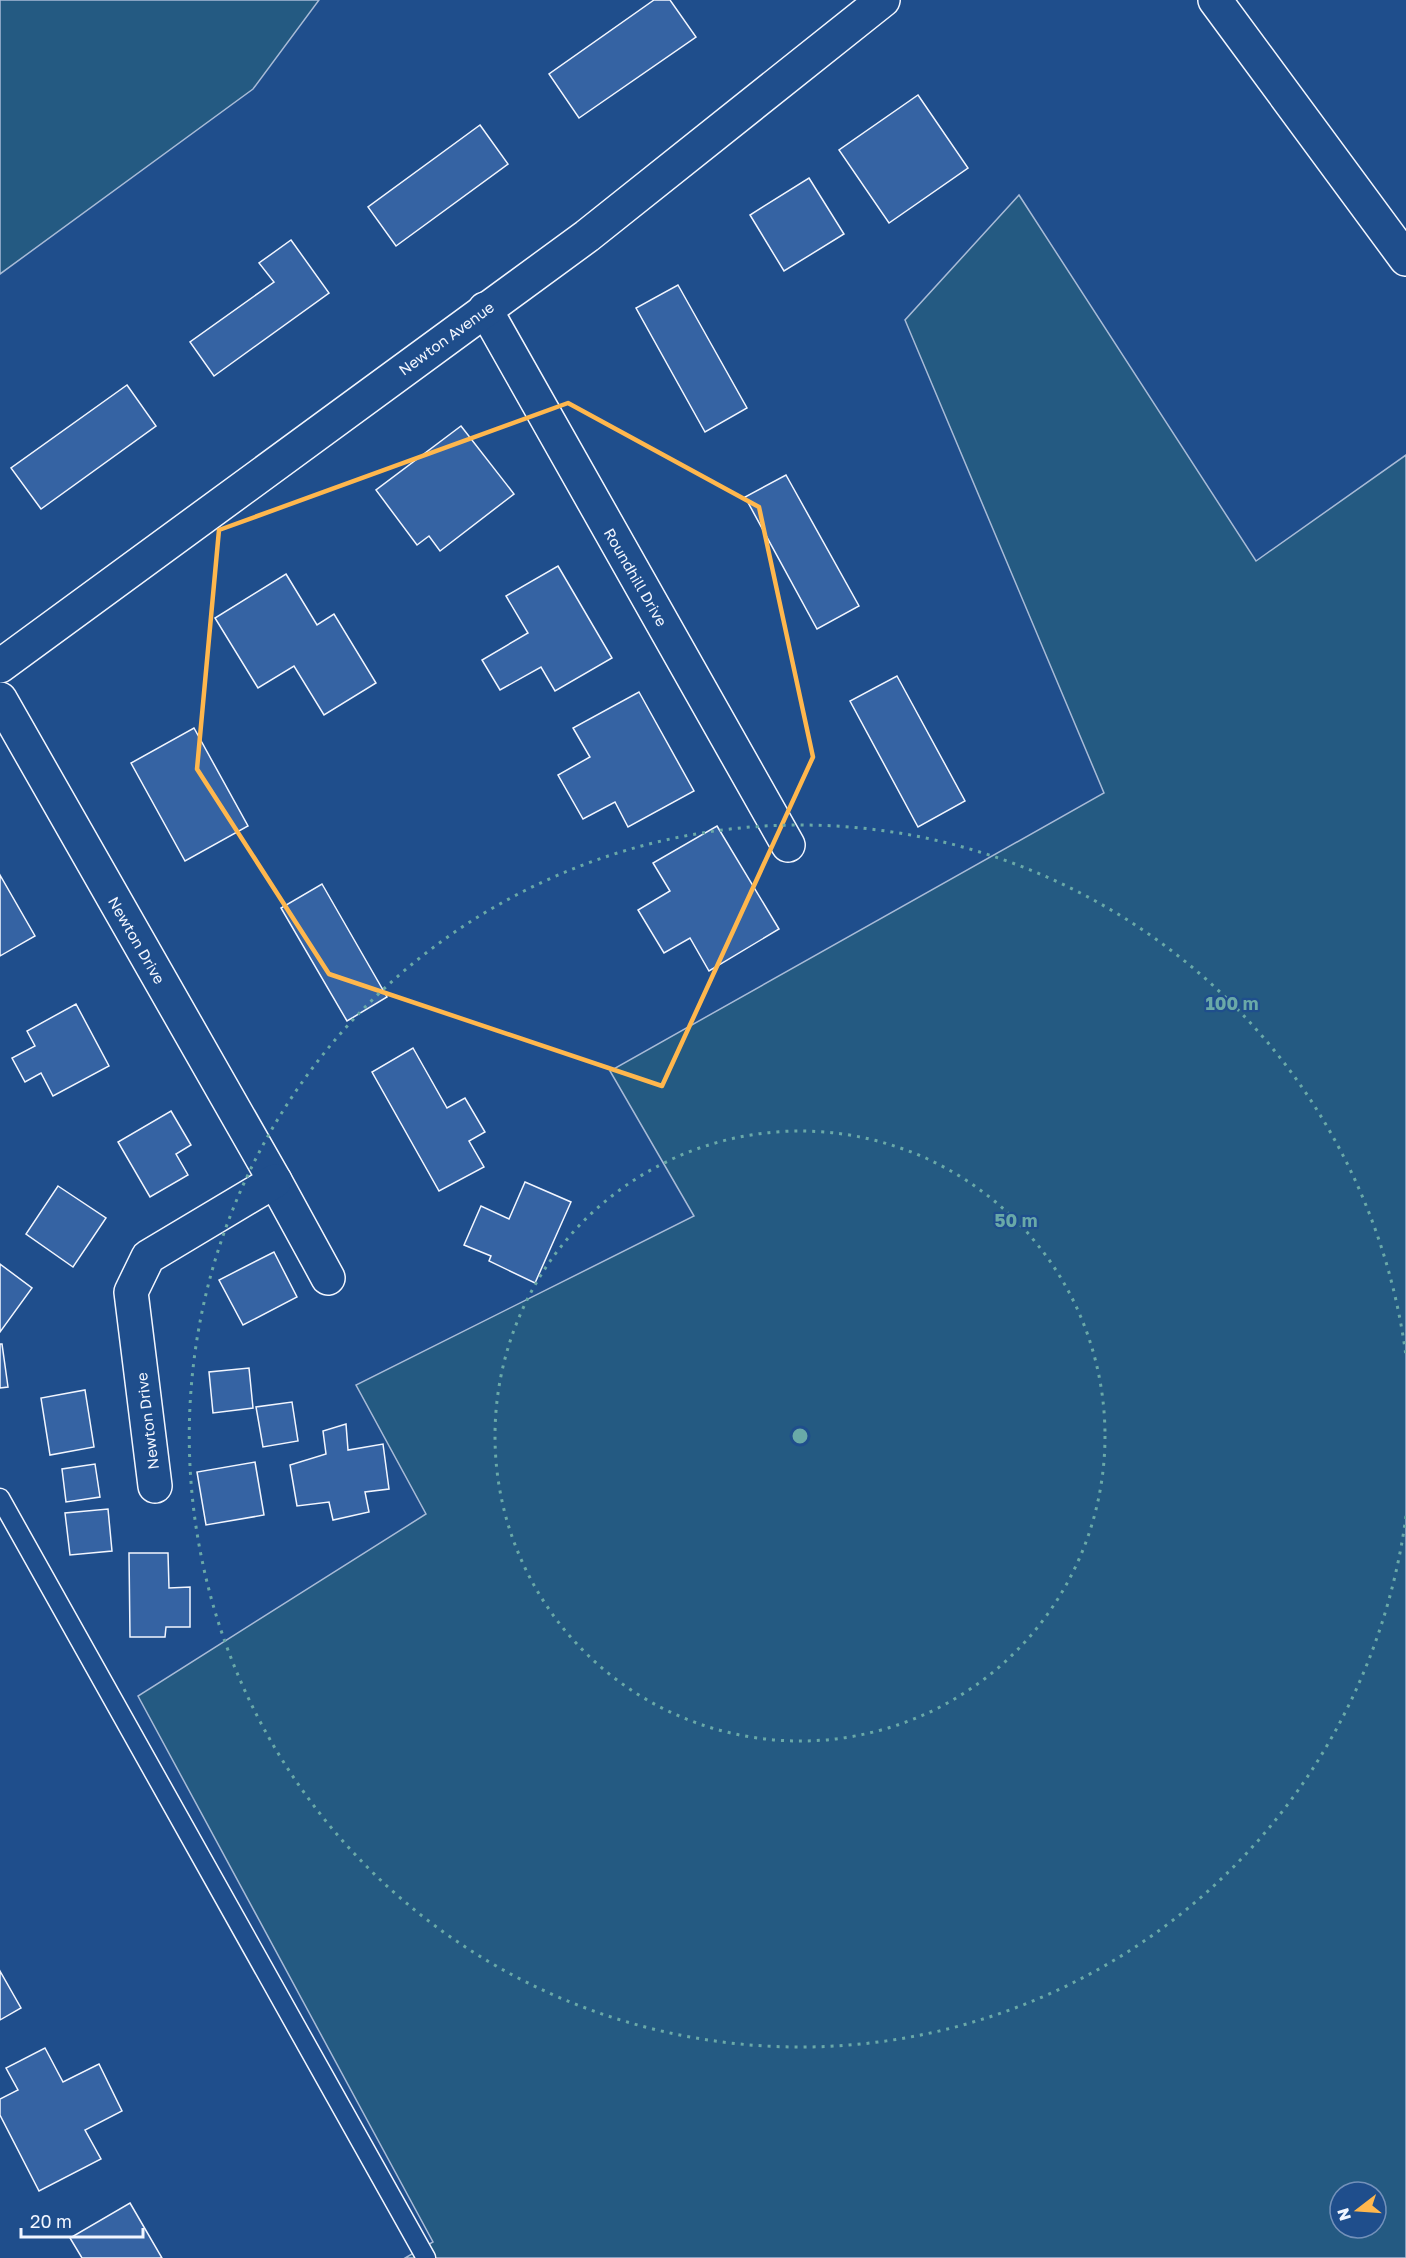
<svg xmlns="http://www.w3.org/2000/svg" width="1406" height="2258" viewBox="0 0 1406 2258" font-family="'Golos Text',sans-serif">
<rect width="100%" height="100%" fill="#1f4e8c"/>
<!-- green -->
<g fill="#245a82" stroke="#a8bbd7" stroke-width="1.5" fill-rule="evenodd">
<polygon points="0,0 319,0 253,89 0,274"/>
<path d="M1019,195L1256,561L1406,455V2258H405L433,2242L138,1696L426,1514L356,1385L694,1216L610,1071L1104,793L905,320ZM1340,2192H1376V2228H1340Z"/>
</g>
<!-- building -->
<g fill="#3563a3" stroke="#f2f6ff" stroke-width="1.5">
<polygon points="654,0 670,0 696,37 579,118 549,74"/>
<polygon points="918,95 968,168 889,223 839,150"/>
<polygon points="480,125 508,164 396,246 368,207"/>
<polygon points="809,178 844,234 784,271 750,215"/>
<polygon points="291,240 329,293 214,376 190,342 274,282 259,263"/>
<polygon points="678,285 747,408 705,432 636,308"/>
<polygon points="127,385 156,426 41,509 11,468"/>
<polygon points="461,426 514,494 440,551 429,536 417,545 376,490"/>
<polygon points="786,475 859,606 817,629 745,497"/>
<polygon points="558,566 612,658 555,691 541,667 500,690 482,660 528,633 506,596"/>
<polygon points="286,574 317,625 334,614 376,683 324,715 294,666 258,688 215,618"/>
<polygon points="897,676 965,801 918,827 850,701"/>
<polygon points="639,692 694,791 628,827 615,802 583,819 558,775 590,757 573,728"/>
<polygon points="194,728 248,826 185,861 131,763"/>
<polygon points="717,826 779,929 709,971 690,938 664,953 638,910 670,891 653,863"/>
<polygon points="0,875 35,936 0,956"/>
<polygon points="322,884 387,997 347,1021 281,908"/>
<polygon points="76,1004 109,1066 53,1096 41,1073 25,1082 12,1058 35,1046 27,1031"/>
<polygon points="413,1048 447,1108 465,1098 485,1132 469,1141 484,1167 439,1191 372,1072"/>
<polygon points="171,1111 191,1145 176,1154 188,1175 150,1197 118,1142"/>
<polygon points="525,1182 571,1202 535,1283 489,1261 491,1256 464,1245 481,1206 509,1219"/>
<polygon points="58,1186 106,1218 73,1267 26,1234"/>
<polygon points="274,1252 297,1297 243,1325 219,1280"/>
<polygon points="0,1264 32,1288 0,1332"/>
<polygon points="0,1344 2,1344 8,1387 0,1388"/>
<polygon points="249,1368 253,1408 213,1413 209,1372"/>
<polygon points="85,1390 94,1447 50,1455 41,1398"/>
<polygon points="292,1402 298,1441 263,1447 256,1407"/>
<polygon points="346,1424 348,1450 383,1444 389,1489 365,1492 369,1512 333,1520 329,1502 297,1506 290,1465 326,1454 323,1431"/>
<polygon points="255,1462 264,1515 206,1525 197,1472"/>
<polygon points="95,1464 100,1497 66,1502 62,1469"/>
<polygon points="108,1509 112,1551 70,1555 65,1513"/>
<polygon points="129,1553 168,1553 169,1588 190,1587 190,1627 166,1627 165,1637 130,1637"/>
<polygon points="0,1971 21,2008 0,2020"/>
<polygon points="45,2048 63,2082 99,2064 122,2111 85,2130 101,2159 39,2191 0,2115 0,2099 18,2090 6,2068"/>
<polygon points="130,2203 162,2258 82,2258 70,2238"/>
</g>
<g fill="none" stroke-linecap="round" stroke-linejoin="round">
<!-- service casing -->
<g stroke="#f2f6ff" stroke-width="21">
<polyline id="service" points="0,1498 426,2258"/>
</g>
<!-- minor casing -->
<g stroke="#f2f6ff" stroke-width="36">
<g id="minor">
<polyline points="1215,0 1406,259"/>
<polyline points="485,309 788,845"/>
<polyline points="0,666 587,236 883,0"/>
<polyline points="0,699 275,1181 328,1278"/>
<polyline points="155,1486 131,1292 148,1257 275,1181"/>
</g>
</g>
<!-- service -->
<use href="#service" stroke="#1f4e8c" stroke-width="18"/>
<!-- minor -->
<use href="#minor" stroke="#1f4e8c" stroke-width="33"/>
</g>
<!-- marked area -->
<path fill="none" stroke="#ffb74d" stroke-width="4.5" stroke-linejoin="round" d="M568,403L759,507L813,757L662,1086L329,974L197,769L219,530Z"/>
<!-- distance rings -->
<g fill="none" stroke="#6aa9a8" stroke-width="3" stroke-dasharray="3 6">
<circle cx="800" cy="1436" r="305"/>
<path d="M1406 1516A611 611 0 1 1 1406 1356"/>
</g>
<g text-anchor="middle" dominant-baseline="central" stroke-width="4.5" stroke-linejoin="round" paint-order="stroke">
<!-- street labels -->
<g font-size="15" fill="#f2f6ff" stroke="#1f4e8c">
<text transform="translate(446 338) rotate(-36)">Newton Avenue</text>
<text transform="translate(636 577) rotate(60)">Roundhill Drive</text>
<text transform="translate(137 940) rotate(60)">Newton Drive</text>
<text transform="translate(147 1421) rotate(-97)">Newton Drive</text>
</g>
</g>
<circle cx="800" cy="1436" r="9" fill="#6aa9a8" stroke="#1f4e8c" stroke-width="3"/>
<g font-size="18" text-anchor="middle" font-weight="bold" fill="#6aa9a8" stroke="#1f4e8c" stroke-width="4.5" stroke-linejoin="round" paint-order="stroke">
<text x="1232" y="1010">100 m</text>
<text x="1016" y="1227">50 m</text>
</g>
<!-- north arrow -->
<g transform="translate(1358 2210) rotate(253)"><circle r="28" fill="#1f4e8c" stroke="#7391ba" stroke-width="1.5"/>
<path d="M0-4.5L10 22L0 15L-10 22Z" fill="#ffb74d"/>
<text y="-9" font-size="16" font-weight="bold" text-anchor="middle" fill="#f2f6ff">N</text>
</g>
<!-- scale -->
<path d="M21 2228v9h122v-9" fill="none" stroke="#f2f6ff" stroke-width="3"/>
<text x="30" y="2228" font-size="18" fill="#f2f6ff" stroke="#1f4e8c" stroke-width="4.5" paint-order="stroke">20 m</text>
</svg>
